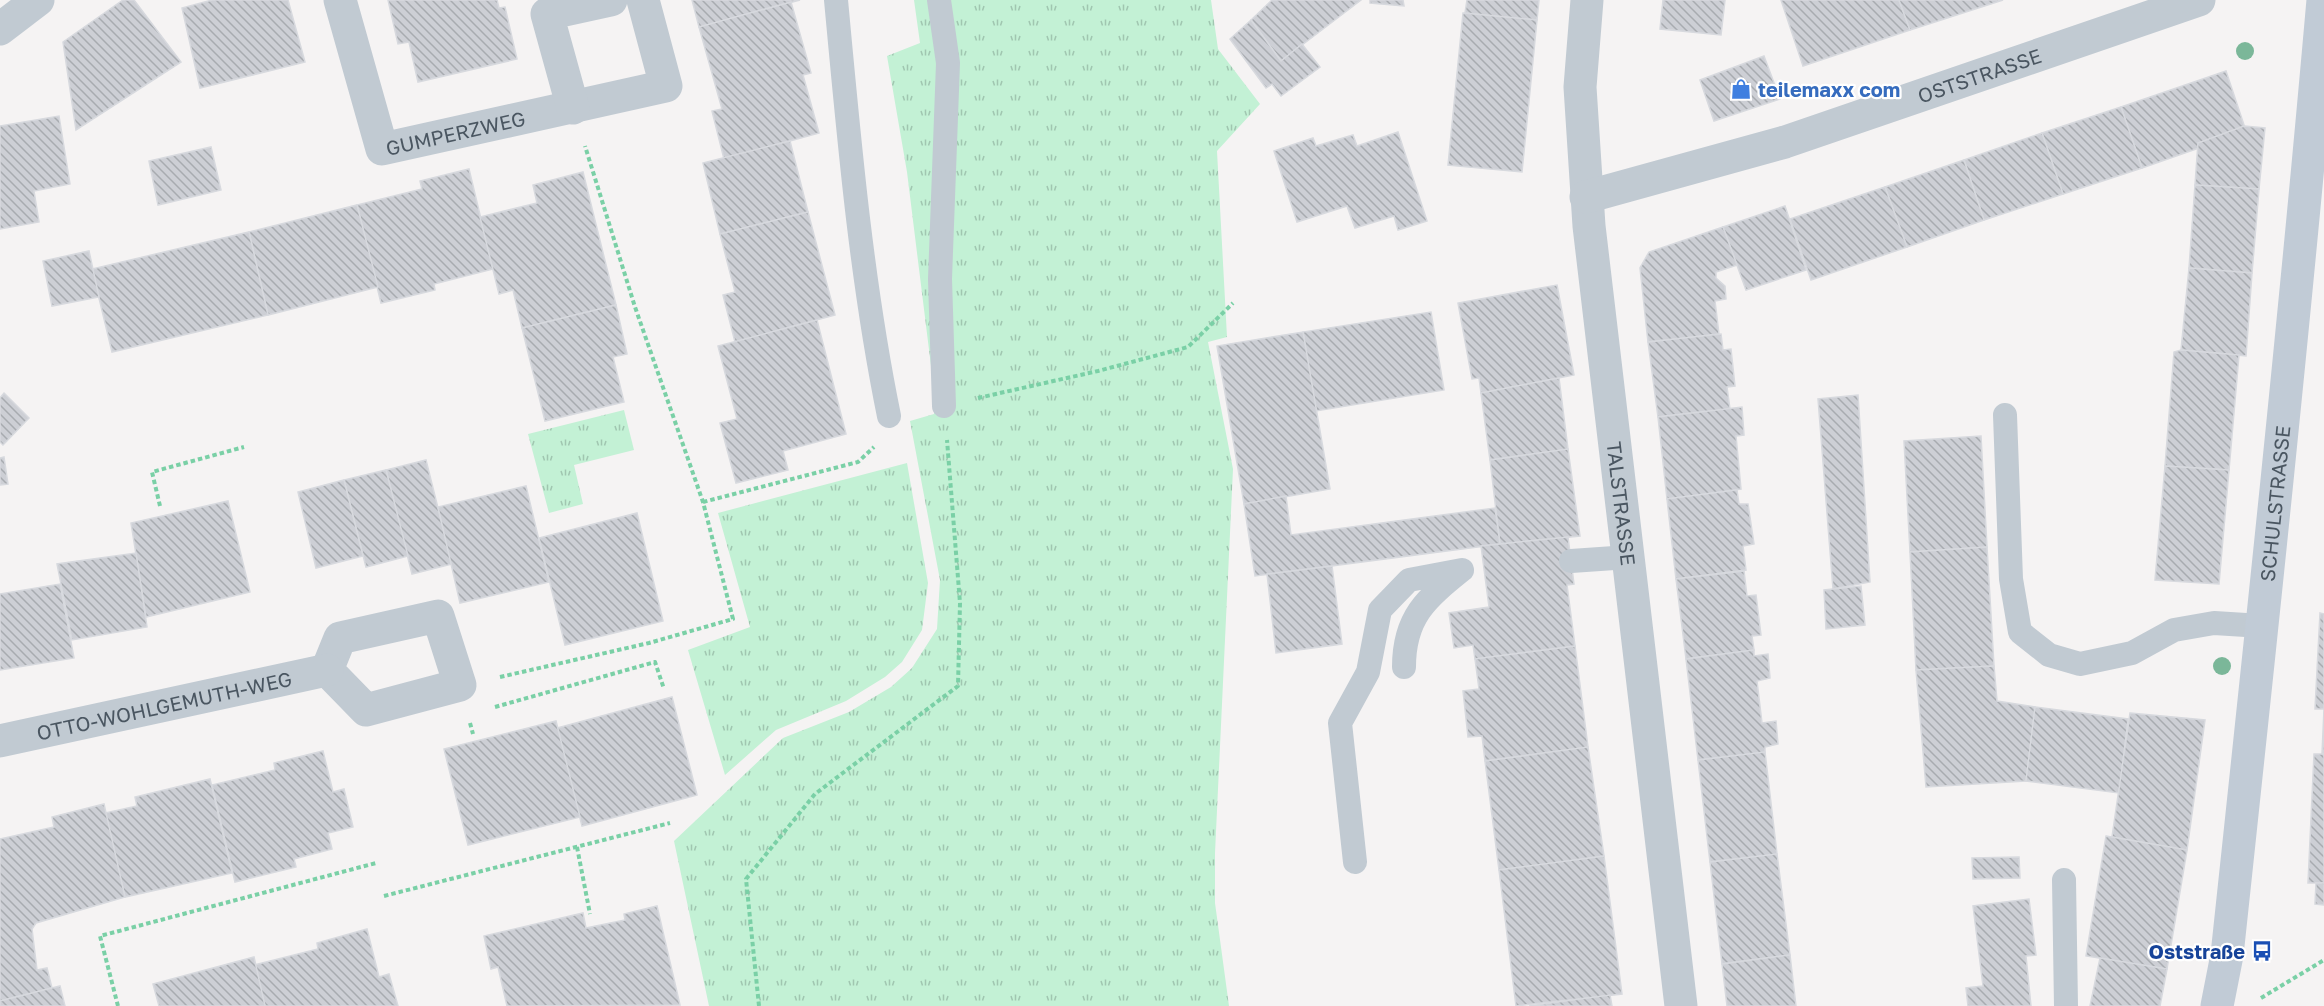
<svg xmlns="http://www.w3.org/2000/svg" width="2324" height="1006" viewBox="0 0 2324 1006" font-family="'Golos Text',sans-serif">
<defs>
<pattern id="grass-tufts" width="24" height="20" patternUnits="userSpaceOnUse" patternTransform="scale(1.5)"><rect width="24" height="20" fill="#c3f1d5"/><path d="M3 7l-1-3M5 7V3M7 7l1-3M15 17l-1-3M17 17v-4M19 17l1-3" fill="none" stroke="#a0c6b0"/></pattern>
<pattern id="building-back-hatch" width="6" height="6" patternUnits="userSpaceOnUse" patternTransform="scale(1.5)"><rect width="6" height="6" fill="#cdcfd5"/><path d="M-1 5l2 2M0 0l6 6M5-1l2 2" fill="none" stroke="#a8abb0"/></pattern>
</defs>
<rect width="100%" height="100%" fill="#f5f3f3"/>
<!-- grass -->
<g fill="url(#grass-tufts)">
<polygon points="914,0 1211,0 1218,49 1260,104 1217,151 1227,337 1208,342 1233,469 1215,853 1215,903 1229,1006 709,1006 674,841 783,738 849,712 891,687 912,668 937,629 940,580 910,421 934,414 934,390 907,172 887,56 920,43"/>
<polygon points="624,410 634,450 574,465 583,504 549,513 528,434"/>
<polygon points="907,463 928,583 922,630 902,662 885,677 846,701 776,730 725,775 688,650 750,627 718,513"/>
</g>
<!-- building -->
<g fill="url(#building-back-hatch)" stroke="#d7d9de" stroke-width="1.5">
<polygon points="123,0 134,0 181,62 76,130 63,42"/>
<polygon points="212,0 288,0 305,62 200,88 182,8"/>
<polygon points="388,0 497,0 499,8 505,7 517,59 418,82 409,42 398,44"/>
<polygon points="692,0 800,0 699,27"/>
<polygon points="1272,0 1361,0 1281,61 1251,20"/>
<polygon points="1370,0 1403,0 1404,6 1370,3"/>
<polygon points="1467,0 1539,0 1537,20 1465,13"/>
<polygon points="1663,0 1725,0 1721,35 1660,29"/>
<polygon points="1781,0 1899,0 1910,30 1803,66"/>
<polygon points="1899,0 2003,0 1910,30"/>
<polygon points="791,2 811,73 803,75 819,133 724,159 712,111 722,109 699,27"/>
<polygon points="1463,13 1537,20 1522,172 1448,165"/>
<polygon points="1251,20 1281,61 1302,44 1320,67 1281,96 1272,84 1266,88 1230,39"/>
<polygon points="1764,56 1780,99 1714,121 1700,80"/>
<polygon points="2226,71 2245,128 2198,143 2199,148 2142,168 2121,107"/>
<polygon points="2121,107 2142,168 2063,194 2042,133"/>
<polygon points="59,116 70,184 34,191 39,222 0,229 0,126"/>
<polygon points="2244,126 2265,128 2259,189 2195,185 2198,143"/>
<polygon points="1398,132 1427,221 1398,230 1394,216 1355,228 1347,206 1297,222 1274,151 1313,138 1316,146 1353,135 1357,146"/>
<polygon points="2042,133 2063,194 1984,220 1964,160"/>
<polygon points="790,141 808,212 720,234 703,163"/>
<polygon points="211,147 221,190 158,205 149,161"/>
<polygon points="1964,160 1984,220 1907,247 1885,187"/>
<polygon points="469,169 493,269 434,284 435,290 381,303 357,205 422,189 420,181"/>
<polygon points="583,172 616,305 522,328 513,290 499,294 480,217 537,203 533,185"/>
<polygon points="2195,185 2259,189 2252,273 2189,268"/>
<polygon points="1885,187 1907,247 1811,280 1790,219"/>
<polygon points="357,205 378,287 268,315 249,232"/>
<polygon points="1785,206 1806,270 1746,290 1723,227"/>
<polygon points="808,212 835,315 735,342 723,295 735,292 720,234"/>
<polygon points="1723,227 1737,265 1716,272 1716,278 1725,286 1726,299 1715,301 1719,334 1648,342 1640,268 1649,252"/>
<polygon points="249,232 268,315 112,352 92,269"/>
<polygon points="89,251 99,297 52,306 43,261"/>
<polygon points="2189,268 2252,273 2246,356 2181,350"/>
<polygon points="1557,285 1574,375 1481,393 1479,378 1472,379 1458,303"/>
<polygon points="616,305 627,354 613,357 624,402 545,421 522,328"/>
<polygon points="1431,312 1444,390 1316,411 1303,332"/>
<polygon points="817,320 846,434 783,451 788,470 736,483 720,423 737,419 718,346"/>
<polygon points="1303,332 1330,489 1244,504 1217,346"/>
<polygon points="1721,334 1723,350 1731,349 1735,386 1727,387 1730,409 1658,417 1648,342"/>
<polygon points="2181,350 2239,355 2229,470 2165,466 2174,352"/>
<polygon points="1559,378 1568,449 1490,460 1481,393"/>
<polygon points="4,393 29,418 3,445 0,442 0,398"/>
<polygon points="1858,395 1870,582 1833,589 1818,399"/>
<polygon points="1742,407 1744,435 1736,436 1741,489 1667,499 1658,417"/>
<polygon points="1981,436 1987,547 1910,552 1904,441"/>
<polygon points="1568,449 1580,536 1500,544 1490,460"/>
<polygon points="4,457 8,484 0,485 0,458"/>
<polygon points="426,460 452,564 412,574 386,470"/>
<polygon points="2165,466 2229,470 2219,584 2155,580"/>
<polygon points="386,470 408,556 366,567 344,480"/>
<polygon points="344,480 363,556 316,568 298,492"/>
<polygon points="526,486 549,582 460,603 438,507"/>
<polygon points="1737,490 1739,504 1748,504 1754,544 1743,546 1746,570 1676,579 1667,499"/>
<polygon points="1286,496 1291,535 1495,508 1500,544 1255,576 1244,504"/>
<polygon points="228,501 250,592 146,617 131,523"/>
<polygon points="637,513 663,621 565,645 539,538"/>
<polygon points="1568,537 1574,584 1567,585 1575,646 1475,659 1473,645 1454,648 1449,613 1489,607 1481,546"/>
<polygon points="1987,547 1994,666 1916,670 1910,552"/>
<polygon points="136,553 147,627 72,640 57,564"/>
<polygon points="1332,566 1342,644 1276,653 1267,574"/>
<polygon points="1744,571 1747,596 1756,595 1761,635 1752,636 1754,650 1686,659 1676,579"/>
<polygon points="60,584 74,658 0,670 0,594"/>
<polygon points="1861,586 1865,625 1826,629 1824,590"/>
<polygon points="2320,613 2324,614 2324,709 2315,709"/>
<polygon points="1575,646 1588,747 1485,761 1482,736 1468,737 1463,691 1479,689 1475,659"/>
<polygon points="1754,650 1754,656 1768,654 1770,678 1757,681 1762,723 1776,721 1778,744 1765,747 1765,752 1698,760 1686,659"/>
<polygon points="1994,666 1997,701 2035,707 2026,781 1926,787 1916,670"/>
<polygon points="672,697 697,795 582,826 557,728"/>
<polygon points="2035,707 2128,719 2119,793 2026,781"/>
<polygon points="2324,709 2324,754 2322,754"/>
<polygon points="2130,713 2205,720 2187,850 2112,837"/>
<polygon points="556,721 580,817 468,845 444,749"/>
<polygon points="1588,747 1604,856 1499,870 1485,761"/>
<polygon points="323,751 333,792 344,789 353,827 328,833 332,849 294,859 296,867 235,882 212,785 275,770 274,763"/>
<polygon points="1765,752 1777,854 1710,862 1698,760"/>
<polygon points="2314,754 2324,754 2324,883 2308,883"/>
<polygon points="210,779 232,873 125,897 105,813 137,806 135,797"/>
<polygon points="104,804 125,897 36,923 32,929 37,970 47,968 52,988 0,1001 0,839 54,827 52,817"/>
<polygon points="2106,836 2187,850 2167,969 2086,956"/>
<polygon points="1777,854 1790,955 1722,964 1710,862"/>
<polygon points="1604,856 1622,994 1516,1006 1499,870"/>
<polygon points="2019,857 2020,878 1973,879 1972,858"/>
<polygon points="2316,883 2324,883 2324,905 2315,904"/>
<polygon points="2029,899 2036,955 2026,956 2031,1006 1968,1006 1966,988 1983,986 1973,906"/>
<polygon points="657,906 680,1005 507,1006 498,967 491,969 484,936 583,913 586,928 625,920 624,914"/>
<polygon points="367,929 379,977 389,974 398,1006 265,1006 254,965 318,949 317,943"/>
<polygon points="1790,955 1796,1006 1727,1006 1722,964"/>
<polygon points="254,957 265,1006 159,1006 153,984"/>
<polygon points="2100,958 2167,969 2160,1006 2090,1006"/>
<polygon points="60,986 65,1006 0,1006 0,1001"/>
<polygon points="1610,995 1612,1006 1529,1006"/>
</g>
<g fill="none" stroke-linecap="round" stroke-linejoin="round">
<!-- path -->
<g stroke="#7ad0a6" stroke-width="4" stroke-dasharray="4.5 3" stroke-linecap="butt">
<polyline points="978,398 1098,371 1188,347 1233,303"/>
<polyline points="703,502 858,462 874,447"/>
<polyline points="160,506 152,472 244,447"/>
<polyline points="500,677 649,643 733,619 703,502 635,307 585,146"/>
<polyline points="495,707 655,662 664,689"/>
<polyline points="470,723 473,734"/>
<polyline points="577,847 590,914"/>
<polyline points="384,896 670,823"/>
<polyline points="2261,998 2324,960"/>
<polyline points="118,1006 100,936 376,863"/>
<polyline points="759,1006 746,879 815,794 958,686 960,603 947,440"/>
</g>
<!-- service -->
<g stroke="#c1cad2" stroke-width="24">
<path d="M836,0C849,139 861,279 889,416"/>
<polyline points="939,0 948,63 940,279 944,406"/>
<polyline points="2005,415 2011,579 2020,632 2049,655 2080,664 2132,653 2174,630 2214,623 2262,626"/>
<polyline points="1571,561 1629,557"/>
<path d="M1355,862L1340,723L1368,672L1380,610L1409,580L1462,570C1426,599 1404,617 1404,667"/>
<polyline points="2064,880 2066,1006"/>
</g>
<!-- minor -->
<g stroke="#c1cad2" stroke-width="33">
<path id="s1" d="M340,0L382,149L666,86L643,0"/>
<path id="s2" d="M1587,0L1580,87L1589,226L1681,1006"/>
<polyline points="0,29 38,0"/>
<polyline points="573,108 547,14 611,0"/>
<path id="s3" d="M1586,197L1785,142L2199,0"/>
<polygon points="438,616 460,685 366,710 327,670 340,638"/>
<path id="s4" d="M0,741L327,670"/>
</g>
<!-- secondary -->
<path stroke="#c1cbd6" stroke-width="33" id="s5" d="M2217,1006L2227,955C2261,637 2295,319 2323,0"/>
</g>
<!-- trees -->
<g fill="#7bb799">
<circle cx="2245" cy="51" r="9"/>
<circle cx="2222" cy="666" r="9"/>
</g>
<!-- icons -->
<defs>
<g id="shop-bare" transform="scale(1.62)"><path d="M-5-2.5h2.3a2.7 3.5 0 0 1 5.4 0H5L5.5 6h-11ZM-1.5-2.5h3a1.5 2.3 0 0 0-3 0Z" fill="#3f7fe0" stroke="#fff" stroke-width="2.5" paint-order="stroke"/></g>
<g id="bus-bare" transform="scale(1.62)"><path d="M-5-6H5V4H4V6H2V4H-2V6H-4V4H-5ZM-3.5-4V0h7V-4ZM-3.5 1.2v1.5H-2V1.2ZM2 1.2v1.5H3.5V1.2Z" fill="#1a4fb4" stroke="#fff" stroke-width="2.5" paint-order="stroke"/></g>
</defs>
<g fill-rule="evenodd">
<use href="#shop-bare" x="1741" y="89"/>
<use href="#bus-bare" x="2262" y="951"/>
</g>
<g text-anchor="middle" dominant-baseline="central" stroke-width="4.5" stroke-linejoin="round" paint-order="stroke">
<!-- street labels -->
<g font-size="20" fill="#4a5661" stroke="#fff">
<text stroke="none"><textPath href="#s3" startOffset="412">OSTSTRASSE</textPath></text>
<text stroke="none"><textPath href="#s1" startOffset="230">GUMPERZWEG</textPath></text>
<text stroke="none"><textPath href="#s2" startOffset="506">TALSTRASSE</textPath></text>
<text stroke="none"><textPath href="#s5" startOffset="506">SCHULSTRASSE</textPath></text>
<text stroke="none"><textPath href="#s4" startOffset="168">OTTO-WOHLGEMUTH-WEG</textPath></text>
</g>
<!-- shop labels -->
<g font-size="20" font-weight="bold" fill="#366cbe" stroke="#fff" text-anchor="start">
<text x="1758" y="89">teilemaxx com</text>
</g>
<!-- transit labels -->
<g font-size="20" font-weight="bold" fill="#164399" stroke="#fff" text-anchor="end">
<text x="2245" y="951">Oststraße</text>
</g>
</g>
</svg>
